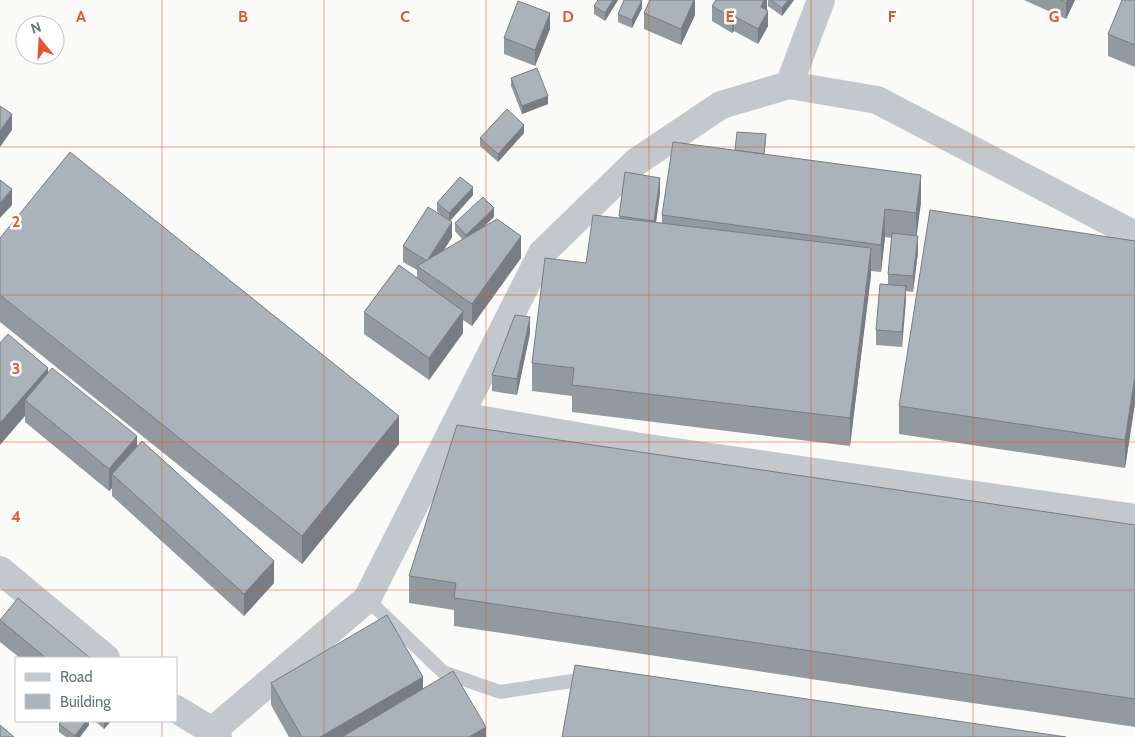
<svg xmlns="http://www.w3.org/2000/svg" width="1135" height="737" viewBox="0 0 1135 737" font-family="Cabin,sans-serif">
<rect width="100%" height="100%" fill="#fafaf8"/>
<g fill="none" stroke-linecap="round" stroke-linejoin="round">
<!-- service -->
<polyline stroke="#c3c8cc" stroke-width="14" points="367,599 443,672 500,692 578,680 590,682"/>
<!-- minor -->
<g stroke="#c3c8cc" stroke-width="28">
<polyline points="789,85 821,0"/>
<polyline points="460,416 641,447 1135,518"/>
<polyline points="0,570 106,658"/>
<polyline points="176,709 212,731 218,737"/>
<polyline points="212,731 367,599 542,253 636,162 721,105 789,85 877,100 1135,235"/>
</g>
</g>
<!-- wall -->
<g fill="#929a9f">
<polygon points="598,0 618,0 605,21 594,14 594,6"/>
<polygon points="695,0 695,15 681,45 644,29 644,13"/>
<polygon points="716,0 767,0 767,10 768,26 758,44 734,31 732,33 712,21 712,6"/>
<polygon points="768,0 794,0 782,16 768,6"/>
<polygon points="1024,0 1075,0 1066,19"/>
<polygon points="1135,0 1135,67 1108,56 1108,34"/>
<polygon points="642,8 632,28 618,22 618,14"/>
<polygon points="550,29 535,66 504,54 504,38"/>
<polygon points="511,78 548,104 522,114 511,86"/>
<polygon points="524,133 498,162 480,146 480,138"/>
<polygon points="766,142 764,154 921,202 916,236 918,252 913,292 906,291 902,347 876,345 876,330 888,284 888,274 892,238 885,237 881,272 871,271 850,446 572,412 572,396 532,391 532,363 586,263 619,218 625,172 660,193 656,222 662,223 662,215 735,150"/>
<polygon points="473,195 450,221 452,237 443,251 463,240 455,231 455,223 494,217 481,229 521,258 472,326 463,320 463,333 429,380 364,334 364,312 417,278 417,270 403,262 403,246 443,217 437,211 437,203"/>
<polygon points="0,238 399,444 302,564 0,322"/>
<polygon points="1135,241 1135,403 1125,468 899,434 899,406"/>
<polygon points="530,333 517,395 492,391 492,375"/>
<polygon points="0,343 48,373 137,447 274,583 244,616 112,496 112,488 109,491 25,422 25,416"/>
<polygon points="1135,525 1135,727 454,626 454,610 409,603 409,576"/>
<polygon points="0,620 90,658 20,658 0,642"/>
<polygon points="271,683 423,689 486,737 289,737 271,705"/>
<polygon points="89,721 89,725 80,737 66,737 59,732 59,724"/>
<polygon points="95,721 111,721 104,729"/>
</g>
<!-- shaded-wall -->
<g fill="#777d82">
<polygon points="613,0 618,0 605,21 605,13"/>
<polygon points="642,0 642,8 632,28 632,20"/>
<polygon points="682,0 695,0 695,15 681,45"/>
<polygon points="764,0 767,0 767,12 761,7"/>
<polygon points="788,0 794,0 782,16 782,8"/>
<polygon points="1068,0 1075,0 1066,19 1066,3"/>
<polygon points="768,11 768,26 758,44 758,29"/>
<polygon points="550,13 550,29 535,66 535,50"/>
<polygon points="734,16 734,31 732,33 732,18"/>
<polygon points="548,96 548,104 522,114 522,106"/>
<polygon points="12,114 12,130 0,147 0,131"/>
<polygon points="524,125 524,133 498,162 498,154"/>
<polygon points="921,175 921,202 916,241 916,213"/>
<polygon points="660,178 660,193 654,237 654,221"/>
<polygon points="473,187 473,195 449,222 449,213"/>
<polygon points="12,189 12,205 0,218 0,203"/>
<polygon points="494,208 494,217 466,243 466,235"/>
<polygon points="885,209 885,237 881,272 881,245"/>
<polygon points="452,222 452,237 429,274 427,261"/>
<polygon points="521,236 521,258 472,326 472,304"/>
<polygon points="918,236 918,252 913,292 913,276"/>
<polygon points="871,248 871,276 850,446 850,418"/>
<polygon points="906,286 906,301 902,347 902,332"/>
<polygon points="463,311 463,333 429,380 429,358"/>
<polygon points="530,317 530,333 517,395 517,379"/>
<polygon points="48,368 48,390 25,400 25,416 0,445 0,423"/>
<polygon points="1135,376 1135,403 1125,468 1125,440"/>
<polygon points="399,416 399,444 302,564 302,536"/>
<polygon points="137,436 137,458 112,474 112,488 109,491 109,469"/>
<polygon points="274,561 274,583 244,616 244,594"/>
<polygon points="423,677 423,699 358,737 320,737"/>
<polygon points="86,721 89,721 89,725 80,737 75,737 75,736"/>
<polygon points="104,721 111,721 104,729"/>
<polygon points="486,727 486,737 469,737"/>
</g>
<!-- building -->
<g fill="#aab3b9" stroke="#777d82">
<polygon points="598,0 613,0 605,13 594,6"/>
<polygon points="624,0 642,0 632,20 618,14"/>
<polygon points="650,0 694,0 681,29 644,13"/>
<polygon points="716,0 764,0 761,7 768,11 758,29 734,16 732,18 712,6"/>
<polygon points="771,0 788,0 782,8"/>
<polygon points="1060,0 1068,0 1066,3"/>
<polygon points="1122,0 1135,0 1135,45 1108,34"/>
<polygon points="518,1 550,13 535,50 504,38"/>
<polygon points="537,68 548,96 522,106 511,78"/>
<polygon points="0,106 12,114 0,131"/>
<polygon points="507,109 524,125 498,154 480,138"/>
<polygon points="737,132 766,134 764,154 735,150"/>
<polygon points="673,142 921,175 916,213 885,209 881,245 662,215"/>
<polygon points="70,152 399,416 302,536 0,295 0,238"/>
<polygon points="625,172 660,178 654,221 619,216"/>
<polygon points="460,177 473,187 449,213 437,203"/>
<polygon points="0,180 12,189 0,203"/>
<polygon points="483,197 494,208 466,235 455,223"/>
<polygon points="428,207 452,222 427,261 403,246"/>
<polygon points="930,210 1135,241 1135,376 1125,440 899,406"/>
<polygon points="593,215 871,248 850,418 572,385 574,368 532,363 545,258 586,263"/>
<polygon points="497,219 521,236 472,304 417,266"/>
<polygon points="892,233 918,236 913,276 888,274"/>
<polygon points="399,265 463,311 429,358 364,312"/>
<polygon points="880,284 906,286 902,332 876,330"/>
<polygon points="515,315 530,317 517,379 492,375"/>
<polygon points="8,334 48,368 0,423 0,343"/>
<polygon points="52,368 137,436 109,469 25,400"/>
<polygon points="457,425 1135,525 1135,699 454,598 456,583 409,576"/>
<polygon points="142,441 274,561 244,594 112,474"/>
<polygon points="18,598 90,658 46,658 0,620"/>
<polygon points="387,615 423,677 320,737 302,737 271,683"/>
<polygon points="575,665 1066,737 562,737"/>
<polygon points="453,671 486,727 469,737 342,737"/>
<polygon points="62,721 86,721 75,736 59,724"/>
<polygon points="0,725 14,737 0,737"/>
</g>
<!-- grid -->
<path fill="none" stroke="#e4572e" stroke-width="1" stroke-opacity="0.55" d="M162,0V658M324,0V737M486,0V737M649,0V737M811,0V737M973,0V737M0,147H1135M0,295H1135M0,442H1135M0,590H1135M162,721V737"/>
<g font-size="16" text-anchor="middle" font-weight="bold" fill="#e4572e" stroke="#fff" stroke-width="5" stroke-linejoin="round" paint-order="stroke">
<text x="81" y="22">A</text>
<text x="243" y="22">B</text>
<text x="405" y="22">C</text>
<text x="568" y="22">D</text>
<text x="730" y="22">E</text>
<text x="892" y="22">F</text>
<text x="1054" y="22">G</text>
<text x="16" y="227">2</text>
<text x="16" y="374">3</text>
<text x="16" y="522">4</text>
</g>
<!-- legend -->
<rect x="15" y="657" width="162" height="65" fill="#ffffff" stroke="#c1c8cd"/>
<rect x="25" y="673" width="25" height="8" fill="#c3c8cc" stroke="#c1c8cd"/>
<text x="60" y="682" font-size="15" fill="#657683">Road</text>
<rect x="25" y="694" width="25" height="15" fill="#aab3b9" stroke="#c1c8cd"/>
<text x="60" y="707" font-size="15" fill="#657683">Building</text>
<!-- north arrow -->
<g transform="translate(40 40) rotate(342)"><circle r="24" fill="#ffffff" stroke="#c1c8cd"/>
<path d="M0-4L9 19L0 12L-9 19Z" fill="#e4572e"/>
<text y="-8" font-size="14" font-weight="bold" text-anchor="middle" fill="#657683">N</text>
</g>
</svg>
